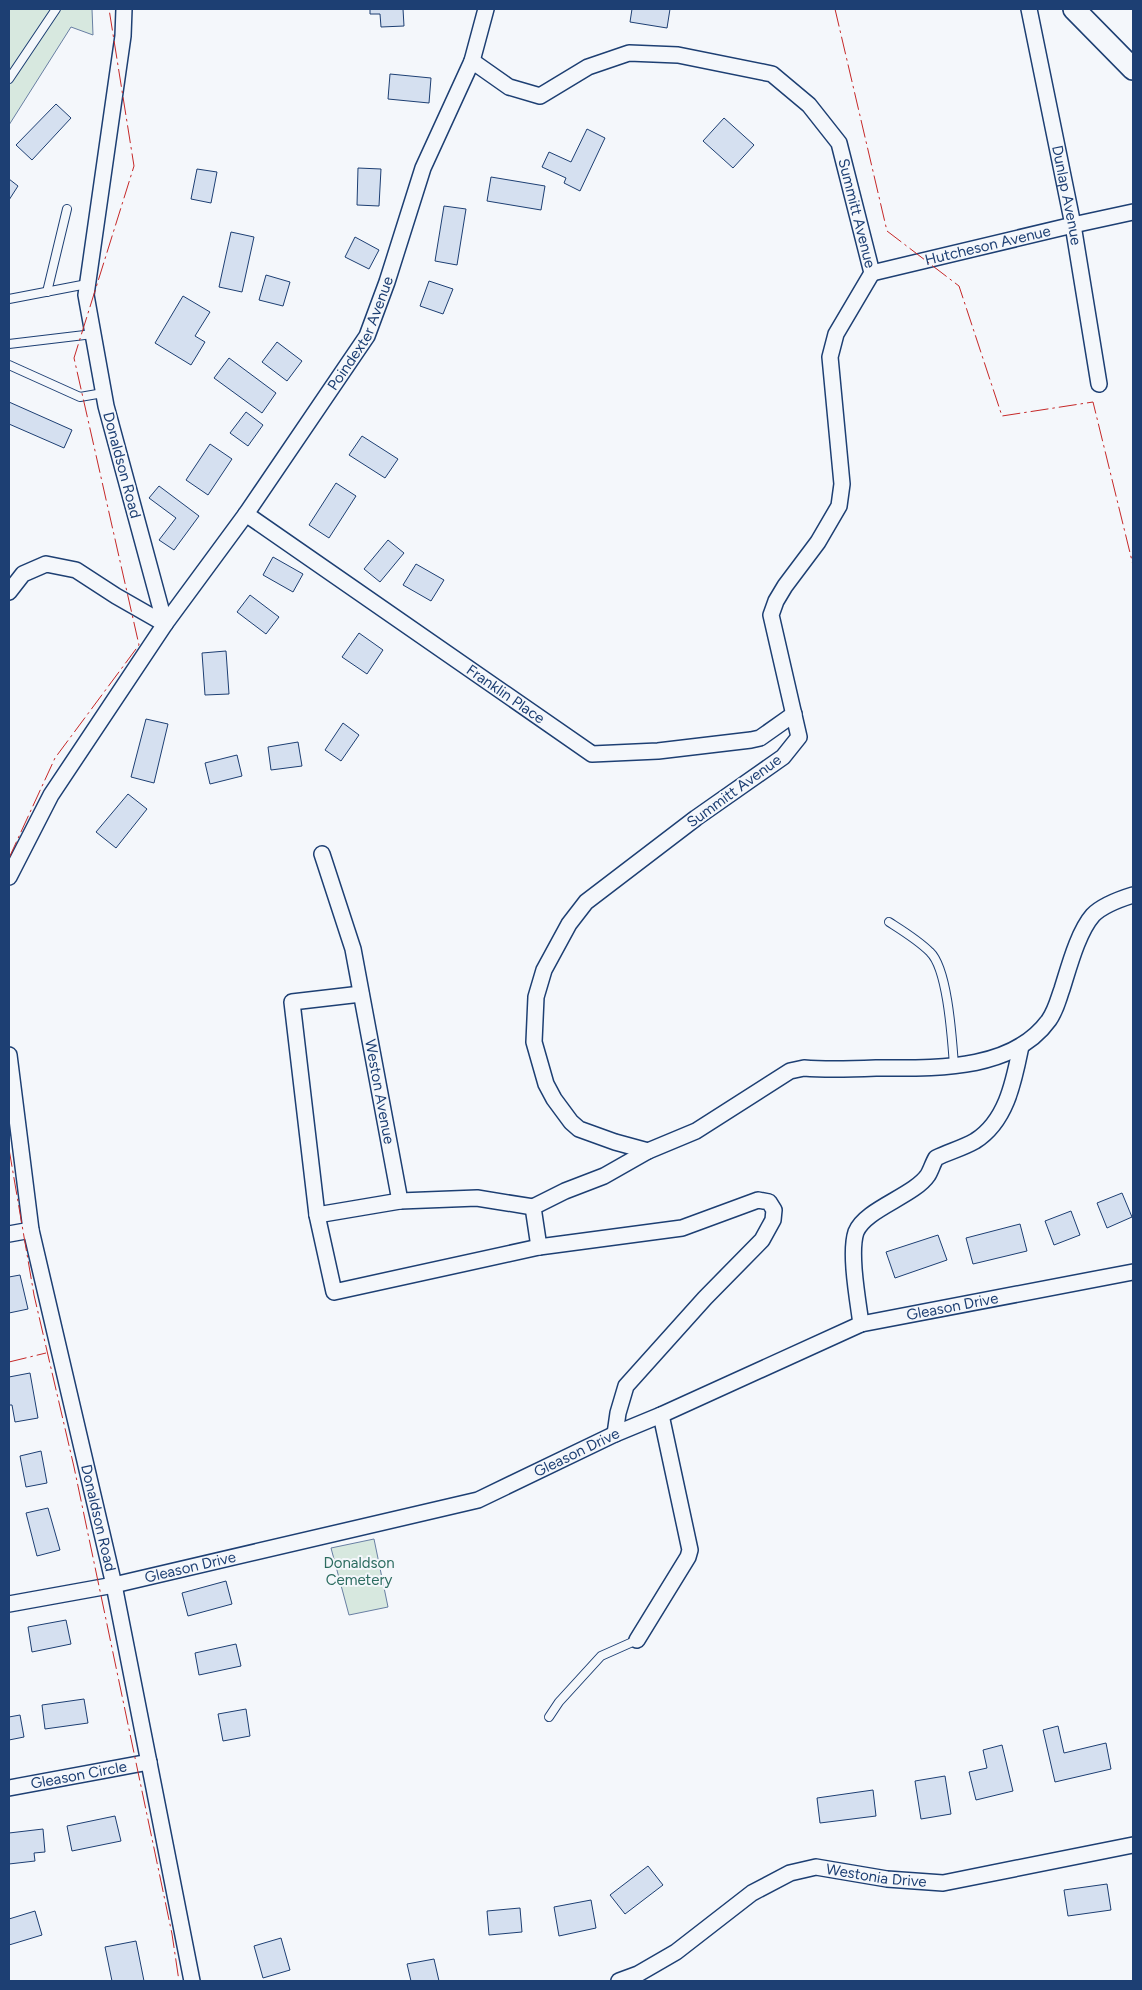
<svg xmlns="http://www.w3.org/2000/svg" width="1142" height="1990" viewBox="0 0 1142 1990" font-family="Figtree,sans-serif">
<rect width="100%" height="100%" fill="#f4f7fb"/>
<!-- green -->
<g fill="#d7e8df" stroke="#687fa3">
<polygon points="9,9 92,9 93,35 71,27 9,125"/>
<polygon points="374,1539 388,1607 349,1615 331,1548"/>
</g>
<!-- building -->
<g fill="#d5e0f0" stroke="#1d3f73">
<polygon points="370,9 403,9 404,26 381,27 380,14 370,14"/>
<polygon points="632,9 670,9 667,28 630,22"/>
<polygon points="390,74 431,78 429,103 388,99"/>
<polygon points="56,104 71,118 32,160 16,145"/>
<polygon points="724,118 754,145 733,168 703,141"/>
<polygon points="587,129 605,138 580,191 564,183 566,178 542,167 549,152 571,162"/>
<polygon points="358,168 381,169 379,206 357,205"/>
<polygon points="197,169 217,172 211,203 191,199"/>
<polygon points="491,177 545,186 541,210 487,201"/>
<polygon points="9,179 18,186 9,200"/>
<polygon points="444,206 466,209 457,265 435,261"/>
<polygon points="231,232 254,237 242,292 219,287"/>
<polygon points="355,237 379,250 369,269 345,257"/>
<polygon points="266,275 290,282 283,306 259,300"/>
<polygon points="429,281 453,289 443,314 420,306"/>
<polygon points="183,296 210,312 195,336 205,342 191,365 155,343"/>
<polygon points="277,342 302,361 287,381 262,362"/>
<polygon points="229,358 276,393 262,413 214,378"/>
<polygon points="9,402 72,430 64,448 9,424"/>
<polygon points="246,412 263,425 248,446 230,433"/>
<polygon points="362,436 398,459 385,478 349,455"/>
<polygon points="210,444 232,459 208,495 186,480"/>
<polygon points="336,483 356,496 329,538 309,525"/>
<polygon points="159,486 199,516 174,550 159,540 176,518 149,498"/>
<polygon points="388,540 404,553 380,582 364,569"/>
<polygon points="273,557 303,574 293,592 263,575"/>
<polygon points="416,564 444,580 431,601 403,585"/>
<polygon points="250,595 279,617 266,634 237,612"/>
<polygon points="359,633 383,650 367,674 342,657"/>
<polygon points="226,651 229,694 205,695 202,653"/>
<polygon points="146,719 168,724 154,783 131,777"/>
<polygon points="343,723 359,735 341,761 325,750"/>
<polygon points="298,742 302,766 271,770 268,747"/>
<polygon points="237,755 242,776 210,784 205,763"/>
<polygon points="128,794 147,809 116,848 96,832"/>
<polygon points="1122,1193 1132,1217 1107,1228 1097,1203"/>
<polygon points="1071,1211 1080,1235 1054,1245 1045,1221"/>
<polygon points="1020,1224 1027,1251 973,1264 966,1238"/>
<polygon points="938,1235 947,1260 895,1278 886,1252"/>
<polygon points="20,1275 28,1309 9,1313 9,1277"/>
<polygon points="30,1373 38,1418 15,1422 12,1405 9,1405 9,1377"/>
<polygon points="41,1451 47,1483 26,1487 20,1456"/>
<polygon points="48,1508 60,1550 37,1556 26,1513"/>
<polygon points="226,1581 232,1604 188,1616 182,1593"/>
<polygon points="66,1620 71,1644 32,1652 28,1627"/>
<polygon points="236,1644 241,1666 199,1675 195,1653"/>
<polygon points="84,1699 88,1723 45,1729 42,1705"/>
<polygon points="246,1709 250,1736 223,1741 218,1714"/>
<polygon points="20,1715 24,1737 9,1740 9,1717"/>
<polygon points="1058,1726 1064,1753 1106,1743 1111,1769 1055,1782 1043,1730"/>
<polygon points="1002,1745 1013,1791 976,1800 969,1772 987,1768 983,1750"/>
<polygon points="945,1776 951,1814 921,1819 915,1781"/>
<polygon points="873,1790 876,1816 820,1823 817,1798"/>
<polygon points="115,1816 121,1841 72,1851 67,1826"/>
<polygon points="43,1829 45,1852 34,1853 35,1861 9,1864 9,1833"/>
<polygon points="648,1866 663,1885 625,1914 610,1895"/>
<polygon points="1107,1884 1111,1910 1068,1916 1064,1890"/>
<polygon points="591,1900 596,1928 559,1936 554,1907"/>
<polygon points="520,1908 522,1932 489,1935 487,1911"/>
<polygon points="35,1911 42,1935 9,1945 9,1919"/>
<polygon points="281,1938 290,1970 263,1978 254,1946"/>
<polygon points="136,1941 144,1981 112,1981 105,1947"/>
<polygon points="434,1959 439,1981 411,1981 407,1964"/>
</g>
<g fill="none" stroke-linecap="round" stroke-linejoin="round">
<!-- lane casing -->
<g stroke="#1d3f73" stroke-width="10">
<g id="lane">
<polyline points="9,79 56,9"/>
<polyline points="47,292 67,209"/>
<polyline points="9,299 87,284"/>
<polyline points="9,344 93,334"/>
<polyline points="9,365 80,397 103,393"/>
<path d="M889,922C903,931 918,940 930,952C948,969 952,1040 954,1065"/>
<polyline points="549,1717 559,1702 601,1656 637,1640"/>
</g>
</g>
<!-- street casing -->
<g stroke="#1d3f73" stroke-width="18">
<g id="street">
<path id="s1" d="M1029,9L1073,225L1099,384"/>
<path id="s2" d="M472,61L509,87L540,96L588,67L629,53L678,55L772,74L809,105L839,143L872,273L836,334L830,357L842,484L839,506L818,542L785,586L776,601L771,615L799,737L783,757L696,818L586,902L569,924L544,970L536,997L534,1042L546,1084L554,1099L571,1122L579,1129L615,1142L648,1151"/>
<path id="s3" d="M872,273L1073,225L1133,212"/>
<path id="s4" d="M246,514L592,754L658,751L751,740L760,738L794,714"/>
<path id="s5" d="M9,592L23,574L46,564L76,570L116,596L165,624L246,514L367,336L387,282L423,168L472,61L486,9"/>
<path id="s6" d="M322,854L353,949L400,1201L477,1198L533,1207"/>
<polyline points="9,877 51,795 165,624 106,406 86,295 123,36 124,9"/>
<path id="s7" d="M9,1055L31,1230L114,1585L192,1981"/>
<polyline points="400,1201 317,1215 334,1292 539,1247 682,1228 758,1200 769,1202 774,1210 773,1220 762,1240 705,1298 626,1386 618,1413 615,1434"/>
<polyline points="317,1215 292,1002 361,994"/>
<polyline points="9,1234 31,1230"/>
<path d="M539,1247L533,1207L565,1191L604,1176L648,1151L696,1131L790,1071L804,1068C828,1070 852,1069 876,1068C932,1068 1012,1072 1049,1020C1056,1010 1058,1000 1062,989C1069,967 1078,932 1093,915C1103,905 1120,899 1133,895"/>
<path d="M861,1324C858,1301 849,1253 856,1232C865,1209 914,1196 928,1175C931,1170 933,1163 936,1158C948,1152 963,1148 975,1141C1007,1121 1014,1080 1021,1046"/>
<path id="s8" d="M9,1604L114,1585L478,1500L615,1434L661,1415L861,1324L1133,1272"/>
<polyline points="637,1640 688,1557 690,1550 661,1415"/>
<path id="s9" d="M9,1788L149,1762"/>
<path id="s10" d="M619,1981L638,1974L676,1952L752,1893L790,1873L816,1867L887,1879L943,1883L1133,1845"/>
</g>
</g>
<!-- secondary casing -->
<g stroke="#1d3f73" stroke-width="24">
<polyline id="secondary" points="1074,9 1133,69"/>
</g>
<!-- lane -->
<use href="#lane" stroke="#f4f7fb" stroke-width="8"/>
<!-- street -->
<use href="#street" stroke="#f4f7fb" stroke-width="15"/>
<!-- secondary -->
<use href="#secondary" stroke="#f4f7fb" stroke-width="21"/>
<!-- power -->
<g stroke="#c62828" stroke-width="1" stroke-dasharray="18 4 2.5 4" stroke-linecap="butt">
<polyline points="835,9 887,231 959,286 1002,416 1093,402 1133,565"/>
<polyline points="9,858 55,758 139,645 74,358 134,166 109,9"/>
<polyline points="9,1149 34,1295 74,1467 172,1934 179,1981"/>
<polyline points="9,1362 46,1353"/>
</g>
</g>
<g text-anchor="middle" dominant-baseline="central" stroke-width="4" stroke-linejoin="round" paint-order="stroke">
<!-- street labels -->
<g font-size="15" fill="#1d3f73" stroke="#f4f7fb">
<text stroke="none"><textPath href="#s1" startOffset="190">Dunlap Avenue</textPath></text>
<text stroke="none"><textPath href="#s2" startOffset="491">Summitt Avenue</textPath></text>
<text stroke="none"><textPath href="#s3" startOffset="119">Hutcheson Avenue</textPath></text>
<text stroke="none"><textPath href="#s5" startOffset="534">Poindexter Avenue</textPath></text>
<text transform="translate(122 465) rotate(75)">Donaldson Road</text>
<text stroke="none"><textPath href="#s4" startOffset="316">Franklin Place</textPath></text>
<text transform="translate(734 791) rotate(-36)">Summitt Avenue</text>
<text stroke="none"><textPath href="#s6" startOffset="245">Weston Avenue</textPath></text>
<text stroke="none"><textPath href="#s8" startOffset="995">Gleason Drive</textPath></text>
<text stroke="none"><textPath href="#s8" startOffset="590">Gleason Drive</textPath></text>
<text stroke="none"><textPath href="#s7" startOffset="472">Donaldson Road</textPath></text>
<text stroke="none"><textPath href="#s8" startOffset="185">Gleason Drive</textPath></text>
<text stroke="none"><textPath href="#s9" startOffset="71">Gleason Circle</textPath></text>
<text stroke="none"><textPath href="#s10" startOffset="291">Westonia Drive</textPath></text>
</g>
<!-- park labels -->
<g font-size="15" fill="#2c6c60" stroke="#f4f7fb">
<text x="359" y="1563">Donaldson<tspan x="359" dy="17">Cemetery</tspan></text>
</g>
</g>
<!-- border -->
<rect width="1142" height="1990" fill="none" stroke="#1d3f73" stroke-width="20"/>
</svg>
